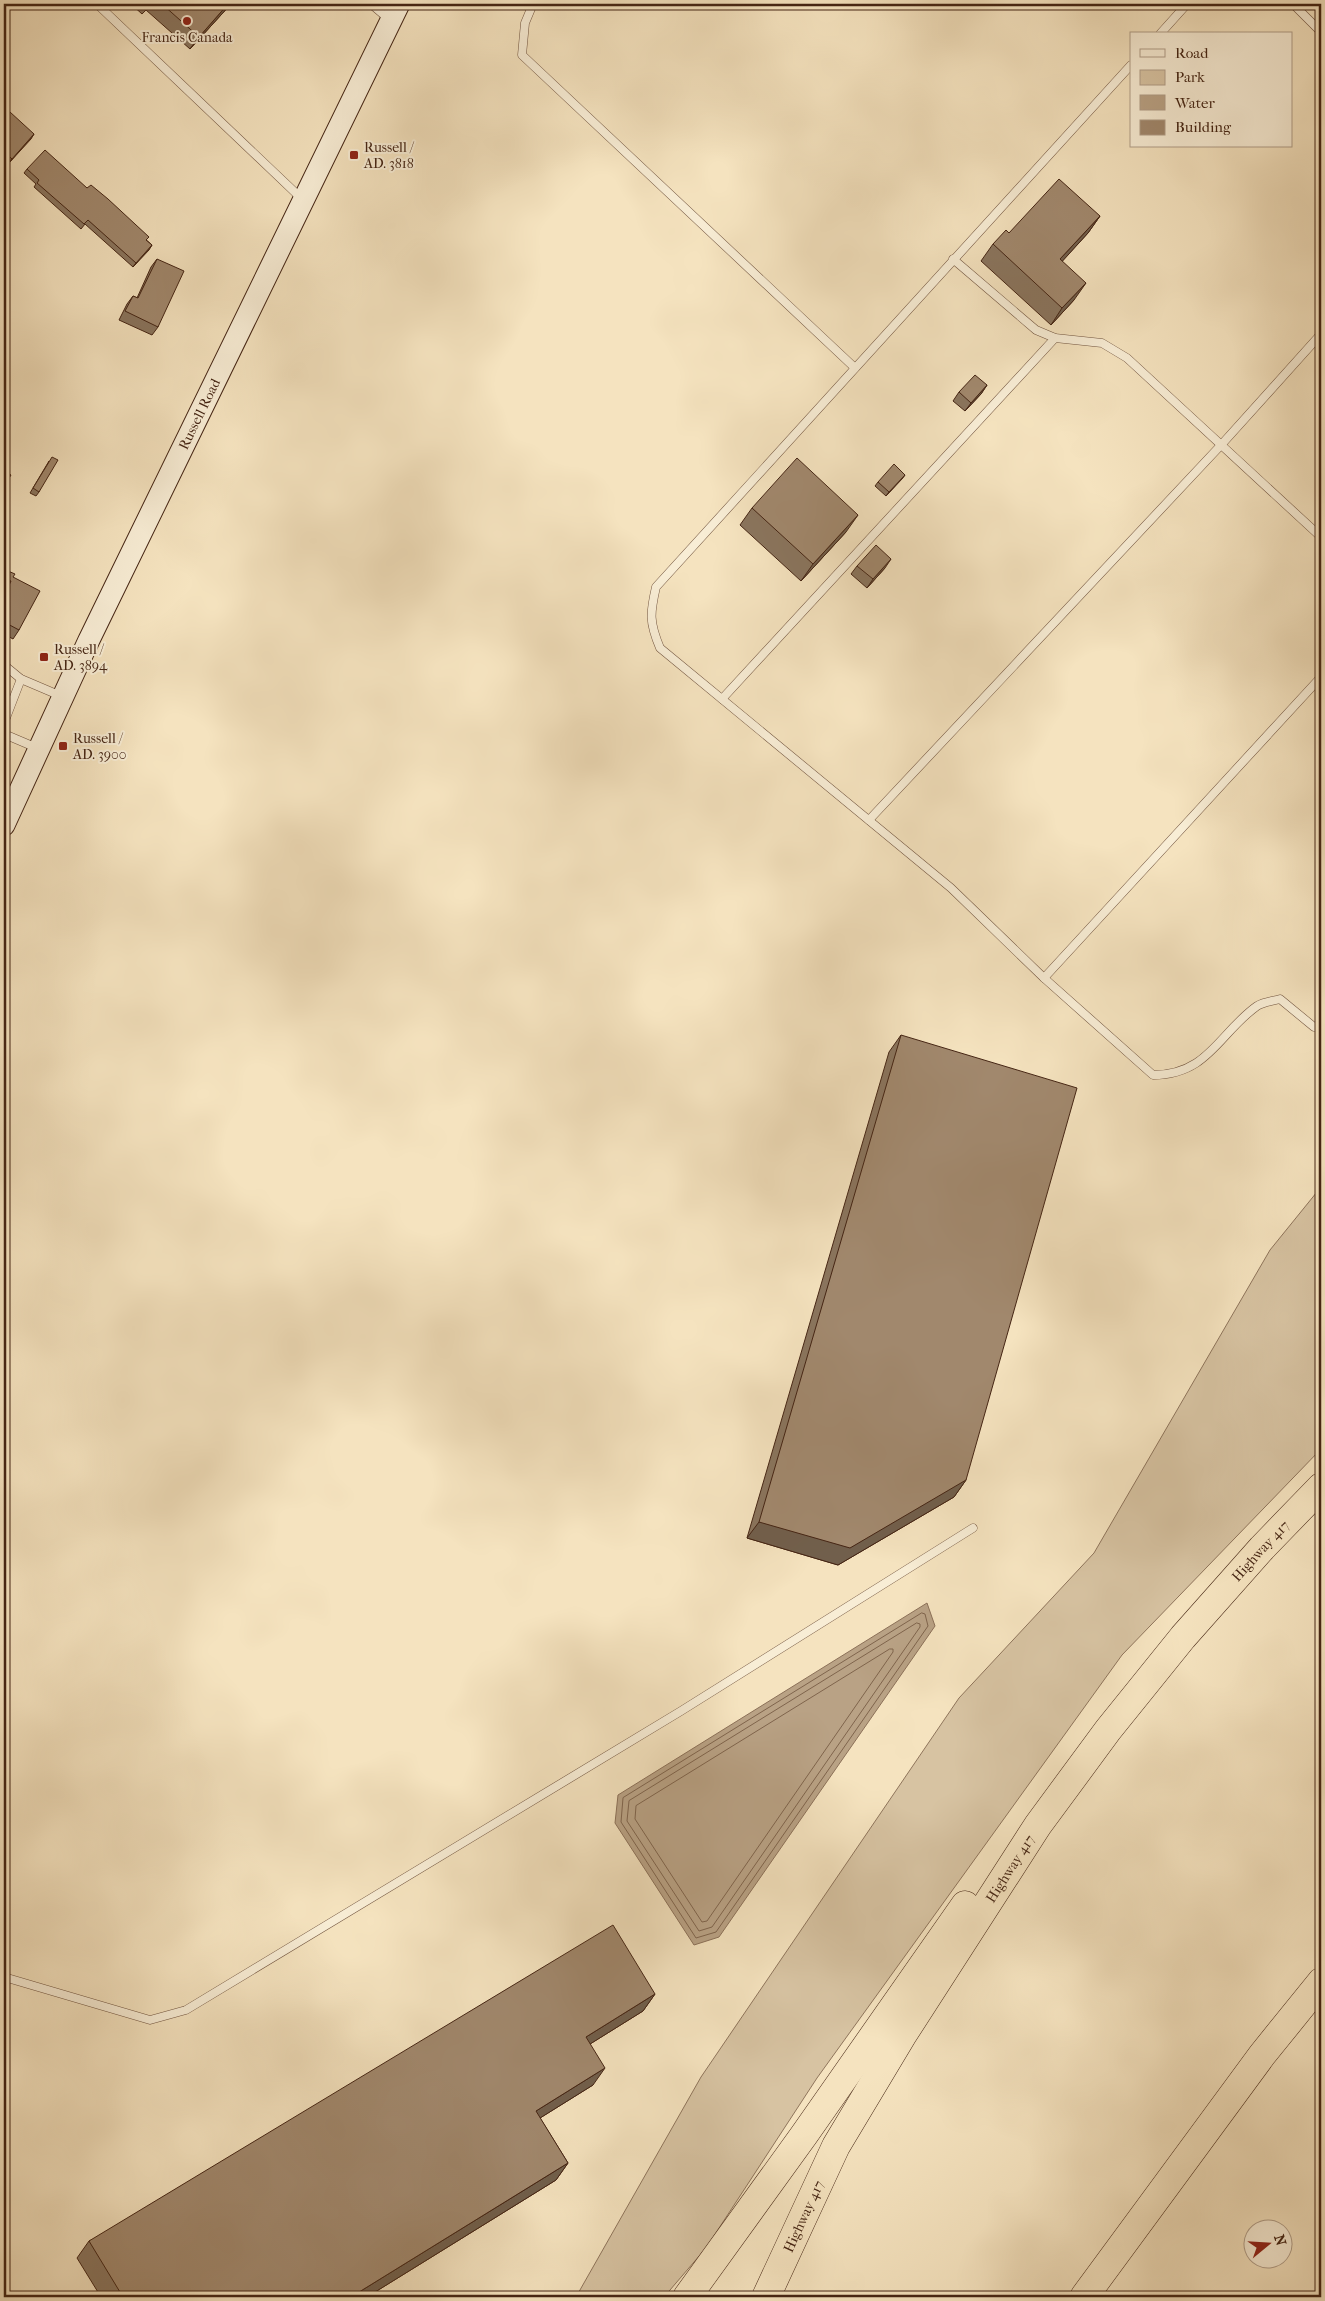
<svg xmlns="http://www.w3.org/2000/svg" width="1325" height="2301" viewBox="0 0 1325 2301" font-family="'IM FELL French Canon',serif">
<rect width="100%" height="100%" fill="#f5e3bf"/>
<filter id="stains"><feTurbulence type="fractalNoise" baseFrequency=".004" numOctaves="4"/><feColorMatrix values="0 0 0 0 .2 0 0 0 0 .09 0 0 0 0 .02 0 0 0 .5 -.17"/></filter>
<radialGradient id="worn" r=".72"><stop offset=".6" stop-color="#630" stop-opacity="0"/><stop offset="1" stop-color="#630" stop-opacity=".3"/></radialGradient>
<!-- green -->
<polygon fill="#d7c3a2" stroke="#8e745b" points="1321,1187 1321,1449 1122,1655 817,2078 706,2248 664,2297 576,2297 701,2077 959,1698 1094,1553 1270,1250"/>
<!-- water -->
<polygon fill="#b9a285" stroke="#8b7058" points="927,1603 935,1626 719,1937 694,1945 615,1823 618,1795"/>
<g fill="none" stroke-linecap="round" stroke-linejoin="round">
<!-- shore -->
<g stroke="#7f644c" stroke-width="1">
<polygon points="922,1613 925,1614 928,1626 716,1932 696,1938 621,1822 623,1798"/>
<polygon points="917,1623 920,1624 920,1627 712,1927 699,1931 627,1821 629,1801"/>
<polygon points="890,1649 893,1649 893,1652 707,1921 702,1922 635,1819 636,1806"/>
</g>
<!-- service casing -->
<g stroke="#71543f" stroke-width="9">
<g id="service">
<polyline points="97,4 302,199"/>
<polyline points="371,4 390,20"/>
<polyline points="533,4 525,23 522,55 855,368"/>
<polyline points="1293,4 1321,32"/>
<polyline points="1160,34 1187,4"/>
<path d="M1131,65L656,587C650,613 649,622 660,648L951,888L1044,978L1153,1075C1208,1075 1219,1033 1257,1006C1263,1002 1273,1001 1280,999L1314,1027"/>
<polyline points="953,259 1036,330 1055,338 1102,343 1127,358 1321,537"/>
<polyline points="4,665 21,679 61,696"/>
<polyline points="722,699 1055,338"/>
<polyline points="4,723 21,679"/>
<polyline points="4,734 37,748"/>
<polyline points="869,820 1222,444 1321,334"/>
<polyline points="1044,978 1321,677"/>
<polyline points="4,1977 150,2020 186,2010 681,1711 973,1528"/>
</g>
</g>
<!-- secondary casing -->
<g stroke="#452514" stroke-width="23">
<g id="secondary">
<path id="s1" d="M4,825L89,640L399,4"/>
</g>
</g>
<!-- motorway casing -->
<g stroke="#452514" stroke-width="29">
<g id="motorway">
<polyline points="687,2297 804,2135 965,1905"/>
<path id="s2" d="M766,2297L836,2146L902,2036L1038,1825L1108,1730L1183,1637L1262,1548L1321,1487"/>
<polyline points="1084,2297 1262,2055 1321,1982"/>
</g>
</g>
<!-- service -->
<use href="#service" stroke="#f8edd5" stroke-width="8"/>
<!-- secondary -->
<use href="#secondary" stroke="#f8edd5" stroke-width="21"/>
<!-- motorway -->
<use href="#motorway" stroke="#f5e3bf" stroke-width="28"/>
</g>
<!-- wall -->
<g fill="#8a755e" stroke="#452514">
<polygon points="131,4 231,4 190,49 146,10 142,14"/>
<polygon points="4,119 34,134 9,163 4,158"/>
<polygon points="27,169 87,188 152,245 133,267 85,224 81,229 34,187 36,184 24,173"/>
<polygon points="1100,216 1088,233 1062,261 1074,300 1051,325 981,261 993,244 1009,233"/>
<polygon points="157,259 158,327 152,335 119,320 127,304 133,296 137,298 151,267"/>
<polygon points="987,385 981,394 965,411 953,401 959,392"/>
<polygon points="49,461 39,492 36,496 30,493"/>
<polygon points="905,475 886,496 875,486 878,482"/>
<polygon points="752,508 846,532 801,581 740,525"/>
<polygon points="857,566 885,568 867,588 851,574"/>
<polygon points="8,571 13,577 19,630 13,639 4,634 4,593 5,590 4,589 4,578"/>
<polygon points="901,1035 966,1480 954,1497 838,1565 747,1538 889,1052"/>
<polygon points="655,1994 643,2011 590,2044 593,2085 540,2118 568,2163 556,2180 367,2297 101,2297 77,2258 89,2241"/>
</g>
<!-- shaded-wall -->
<g fill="#715f4c" stroke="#452514">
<polygon points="228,4 231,4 190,49 199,37"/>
<polygon points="34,134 31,139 9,163 12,159"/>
<polygon points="1100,216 1088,233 1049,276 1060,259"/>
<polygon points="152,245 149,250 133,267 136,263"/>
<polygon points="1086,283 1074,300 1051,325 1062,308"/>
<polygon points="987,385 981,394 965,411 971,403"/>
<polygon points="905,475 902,479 886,496 889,492"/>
<polygon points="858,515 846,532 801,581 813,564"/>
<polygon points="891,559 885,568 867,588 873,579"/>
<polygon points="5,579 11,581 5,590 4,589 4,581"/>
<polygon points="966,1480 954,1497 838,1565 747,1538 759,1522"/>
<polygon points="655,1994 643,2011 574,2054 586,2037"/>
<polygon points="605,2068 593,2085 524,2128 536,2111"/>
<polygon points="568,2163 556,2180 367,2297 351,2297"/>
</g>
<!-- building -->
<g fill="#a1886d" stroke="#452514">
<polygon points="162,4 228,4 199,37"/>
<polygon points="10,112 34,134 12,159 4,151 4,119"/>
<polygon points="45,150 87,188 91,185 108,199 149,237 146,240 152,245 136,263 88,220 84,224 37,183 39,180 27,169"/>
<polygon points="1059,179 1100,216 1060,259 1086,283 1062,308 993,244 1006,230 1009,233"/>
<polygon points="157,259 184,271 158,327 125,311 133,296 138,298"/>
<polygon points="975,375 987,385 971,403 959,392"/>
<polygon points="52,457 58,460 39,492 33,488"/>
<polygon points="797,458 858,515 813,564 752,508"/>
<polygon points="894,464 905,475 889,492 878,482"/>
<polygon points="4,471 11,475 4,486"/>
<polygon points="876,545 891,559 873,579 857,566"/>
<polygon points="8,571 15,574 13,577 40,591 19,630 4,622 4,596 11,581 5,579"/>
<polygon points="901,1035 1077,1088 966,1480 850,1548 759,1522"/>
<polygon points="613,1925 655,1994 586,2037 605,2068 536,2111 568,2163 351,2297 123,2297 89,2241"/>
</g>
<!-- markers -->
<g fill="#8f2418" stroke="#f8edd5" stroke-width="2">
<circle cx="187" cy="21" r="5"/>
<rect x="349" y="150" width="10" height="10" rx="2.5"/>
<rect x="39" y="652" width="10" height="10" rx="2.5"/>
<rect x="58" y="741" width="10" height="10" rx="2.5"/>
</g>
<g text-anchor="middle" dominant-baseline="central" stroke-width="4" stroke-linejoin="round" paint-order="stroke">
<!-- poi labels -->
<g font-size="14" fill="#452514" stroke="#f8edd5" text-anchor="start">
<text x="187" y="37" text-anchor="middle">Francis Canada</text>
<text x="364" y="147">Russell /<tspan x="364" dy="16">AD. 3818</tspan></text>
<text x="54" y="649">Russell /<tspan x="54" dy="16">AD. 3894</tspan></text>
<text x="73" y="738">Russell /<tspan x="73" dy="16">AD. 3900</tspan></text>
</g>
<!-- street labels -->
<g font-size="14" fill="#452514" stroke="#f8edd5">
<text stroke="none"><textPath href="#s1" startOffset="455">Russell Road</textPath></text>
<text stroke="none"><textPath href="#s2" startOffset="899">Highway 417</textPath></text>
<text stroke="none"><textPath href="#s2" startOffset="494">Highway 417</textPath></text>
<text stroke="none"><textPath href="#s2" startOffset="89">Highway 417</textPath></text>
</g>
</g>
<!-- margin -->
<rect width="1325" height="2301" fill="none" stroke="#f5e3bf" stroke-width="20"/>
<rect x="5" y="5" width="1315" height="2291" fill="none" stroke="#452514" stroke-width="2.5"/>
<rect x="10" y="10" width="1305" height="2281" fill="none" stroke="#452514"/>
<!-- legend -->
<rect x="1130" y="32" width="162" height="115" fill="#f8edd5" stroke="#b09d88"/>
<rect x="1140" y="49" width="25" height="8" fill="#f8edd5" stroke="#b09d88"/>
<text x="1175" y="58" font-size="15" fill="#452514">Road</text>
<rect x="1140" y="70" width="25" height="15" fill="#d7c3a2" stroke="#b09d88"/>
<text x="1175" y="82" font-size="15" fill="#452514">Park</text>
<rect x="1140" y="95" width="25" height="15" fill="#b9a285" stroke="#b09d88"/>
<text x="1175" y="108" font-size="15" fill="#452514">Water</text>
<rect x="1140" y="120" width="25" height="15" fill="#a1886d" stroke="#b09d88"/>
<text x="1175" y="132" font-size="15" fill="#452514">Building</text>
<!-- north arrow -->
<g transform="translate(1268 2244) rotate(72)"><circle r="24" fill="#f8edd5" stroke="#b09d88"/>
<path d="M0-4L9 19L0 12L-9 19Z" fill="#8f2418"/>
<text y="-8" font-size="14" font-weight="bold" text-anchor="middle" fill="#452514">N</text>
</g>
<rect width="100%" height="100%" filter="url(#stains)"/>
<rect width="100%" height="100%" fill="url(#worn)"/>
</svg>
